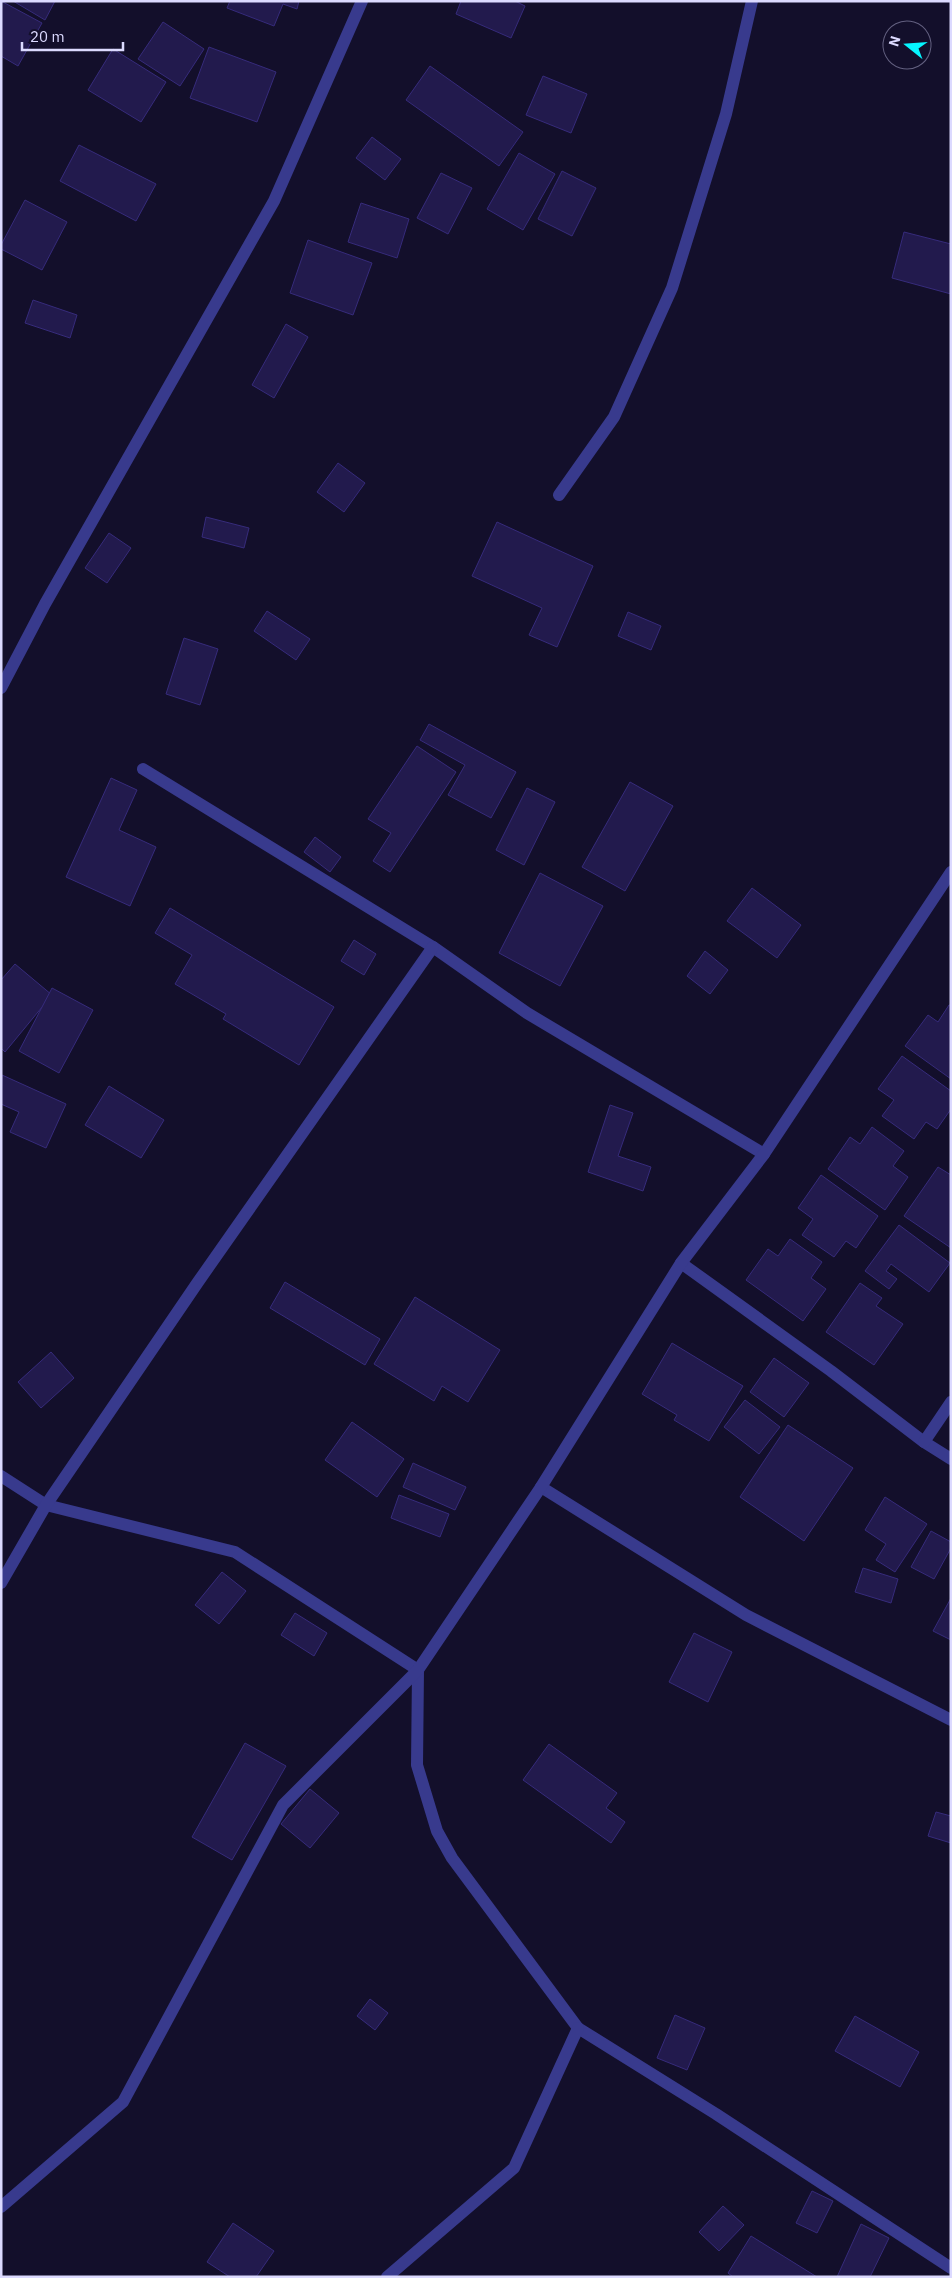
<svg xmlns="http://www.w3.org/2000/svg" width="952" height="2278" viewBox="0 0 952 2278" font-family="'IBM Plex Sans',sans-serif">
<rect width="100%" height="100%" fill="#130f2b"/>
<!-- building -->
<g fill="#221a4d" stroke="#362b7b">
<polygon points="1,1 42,23 18,66 1,56"/>
<polygon points="13,1 55,1 45,20"/>
<polygon points="230,1 299,1 297,9 283,4 274,26 227,8"/>
<polygon points="461,1 515,1 525,6 511,38 456,14"/>
<polygon points="163,22 204,49 180,86 138,59"/>
<polygon points="209,47 276,72 257,122 190,98"/>
<polygon points="113,49 166,82 141,122 88,90"/>
<polygon points="430,66 523,132 499,166 406,100"/>
<polygon points="543,76 587,94 571,133 526,115"/>
<polygon points="372,137 401,159 385,180 356,158"/>
<polygon points="79,145 156,184 136,221 60,181"/>
<polygon points="519,153 555,174 523,230 487,209"/>
<polygon points="562,171 596,188 572,236 538,219"/>
<polygon points="441,173 472,188 448,234 417,218"/>
<polygon points="25,200 67,222 42,270 1,249 1,245"/>
<polygon points="361,203 409,219 397,258 348,242"/>
<polygon points="904,232 951,244 951,294 892,278"/>
<polygon points="308,240 372,263 353,315 290,293"/>
<polygon points="33,300 77,315 70,338 25,323"/>
<polygon points="286,324 308,337 274,398 252,385"/>
<polygon points="338,463 365,483 344,512 317,492"/>
<polygon points="206,517 249,528 244,548 202,537"/>
<polygon points="497,522 593,566 557,647 529,635 542,608 472,576"/>
<polygon points="109,533 131,548 107,583 85,568"/>
<polygon points="267,611 310,639 296,660 254,631"/>
<polygon points="628,612 661,626 651,650 618,636"/>
<polygon points="184,638 218,649 200,705 166,694"/>
<polygon points="429,724 516,772 491,818 448,795 465,765 420,740"/>
<polygon points="417,746 456,772 390,872 373,861 391,833 368,819"/>
<polygon points="111,778 137,790 119,830 156,847 130,906 66,877"/>
<polygon points="630,782 673,806 625,891 582,867"/>
<polygon points="527,788 555,802 524,865 496,850"/>
<polygon points="315,837 341,857 330,872 304,852"/>
<polygon points="540,873 603,906 560,986 499,953"/>
<polygon points="752,888 801,925 777,958 727,921"/>
<polygon points="170,908 334,1007 299,1065 223,1019 226,1014 175,984 192,955 155,933"/>
<polygon points="354,940 376,954 364,975 341,961"/>
<polygon points="705,951 728,970 710,994 687,976"/>
<polygon points="15,964 52,995 5,1052 1,1048 1,980"/>
<polygon points="52,988 93,1010 59,1073 19,1051"/>
<polygon points="949,1005 951,1005 951,1079 905,1046 928,1015 938,1022"/>
<polygon points="902,1056 951,1091 951,1109 937,1129 926,1122 914,1139 882,1116 894,1100 878,1089"/>
<polygon points="2,1075 66,1104 46,1148 10,1132 19,1112 1,1104"/>
<polygon points="109,1086 164,1120 141,1158 85,1125"/>
<polygon points="610,1105 633,1113 618,1156 651,1167 643,1191 588,1172"/>
<polygon points="872,1127 904,1151 893,1166 908,1177 885,1210 828,1169 850,1137 860,1144"/>
<polygon points="938,1167 951,1175 951,1248 904,1216"/>
<polygon points="821,1175 878,1216 856,1248 846,1241 834,1257 802,1235 813,1219 798,1208"/>
<polygon points="899,1225 950,1263 929,1292 891,1264 886,1271 897,1279 889,1289 865,1271"/>
<polygon points="790,1239 822,1262 811,1278 826,1289 803,1321 746,1280 768,1249 778,1256"/>
<polygon points="285,1282 380,1339 365,1365 270,1308"/>
<polygon points="860,1283 882,1298 876,1306 903,1324 874,1365 826,1332"/>
<polygon points="415,1297 500,1350 468,1402 442,1386 434,1401 374,1364"/>
<polygon points="672,1343 743,1386 709,1441 674,1420 677,1415 642,1394"/>
<polygon points="51,1352 74,1378 41,1408 18,1382"/>
<polygon points="774,1358 809,1383 784,1417 750,1392"/>
<polygon points="745,1400 780,1427 759,1454 724,1427"/>
<polygon points="352,1422 404,1459 377,1497 325,1460"/>
<polygon points="788,1425 853,1468 804,1541 740,1497"/>
<polygon points="413,1463 466,1487 455,1510 403,1487"/>
<polygon points="399,1495 449,1514 440,1537 391,1518"/>
<polygon points="885,1497 927,1524 895,1572 876,1560 886,1544 865,1530"/>
<polygon points="931,1531 951,1542 951,1548 934,1579 911,1567"/>
<polygon points="863,1568 898,1579 891,1603 855,1592"/>
<polygon points="222,1572 246,1591 219,1624 195,1605"/>
<polygon points="951,1598 951,1640 933,1631"/>
<polygon points="295,1613 327,1633 314,1656 281,1635"/>
<polygon points="694,1633 732,1652 708,1702 669,1682"/>
<polygon points="245,1743 286,1766 232,1860 192,1837"/>
<polygon points="549,1744 617,1793 606,1808 625,1822 611,1843 523,1780"/>
<polygon points="310,1789 339,1813 310,1848 281,1824"/>
<polygon points="936,1812 951,1816 951,1843 928,1836"/>
<polygon points="370,1999 388,2013 375,2030 357,2016"/>
<polygon points="675,2015 705,2028 687,2070 657,2058"/>
<polygon points="855,2016 919,2052 900,2087 835,2051"/>
<polygon points="812,2191 833,2201 817,2233 796,2223"/>
<polygon points="723,2206 744,2225 719,2251 699,2232"/>
<polygon points="233,2223 274,2251 256,2277 230,2277 207,2262"/>
<polygon points="861,2224 889,2238 870,2277 837,2277"/>
<polygon points="751,2236 817,2277 733,2277 728,2273"/>
</g>
<g fill="none" stroke-linecap="round" stroke-linejoin="round">
<!-- minor -->
<g stroke="#383a8d" stroke-width="12">
<polyline points="559,495 614,417 672,288 726,114 752,1"/>
<polyline points="1,688 45,604 274,201 362,1"/>
<polyline points="143,769 433,947 527,1013 764,1154"/>
<polyline points="681,1263 831,1371 924,1442 951,1459"/>
<polyline points="924,1442 951,1402"/>
<polyline points="1,1476 46,1505 235,1552 418,1670"/>
<polyline points="541,1487 746,1615 951,1720"/>
<polyline points="1,1583 46,1505 198,1282 433,947"/>
<polyline points="418,1670 417,1765 437,1831 452,1858 578,2028 716,2114 951,2268"/>
<polyline points="1,2207 123,2102 283,1805 418,1670 541,1487 681,1263 764,1154 951,872"/>
<polyline points="387,2277 514,2168 578,2028"/>
</g>
</g>
<!-- border -->
<rect width="952" height="2278" fill="none" stroke="#dcdaff" stroke-width="5"/>
<!-- north arrow -->
<g transform="translate(907 45) rotate(287)"><circle r="24" fill="#130f2b" stroke="#636080"/>
<path d="M0-4L9 19L0 12L-9 19Z" fill="#06f5ff"/>
<text y="-8" font-size="14" font-weight="bold" text-anchor="middle" fill="#dcdaff">N</text>
</g>
<!-- scale -->
<path d="M22 42v8h101v-8" fill="none" stroke="#dcdaff" stroke-width="2.5"/>
<text x="30" y="42" font-size="15" fill="#dcdaff" stroke="#130f2b" stroke-width="4" paint-order="stroke">20 m</text>
</svg>
